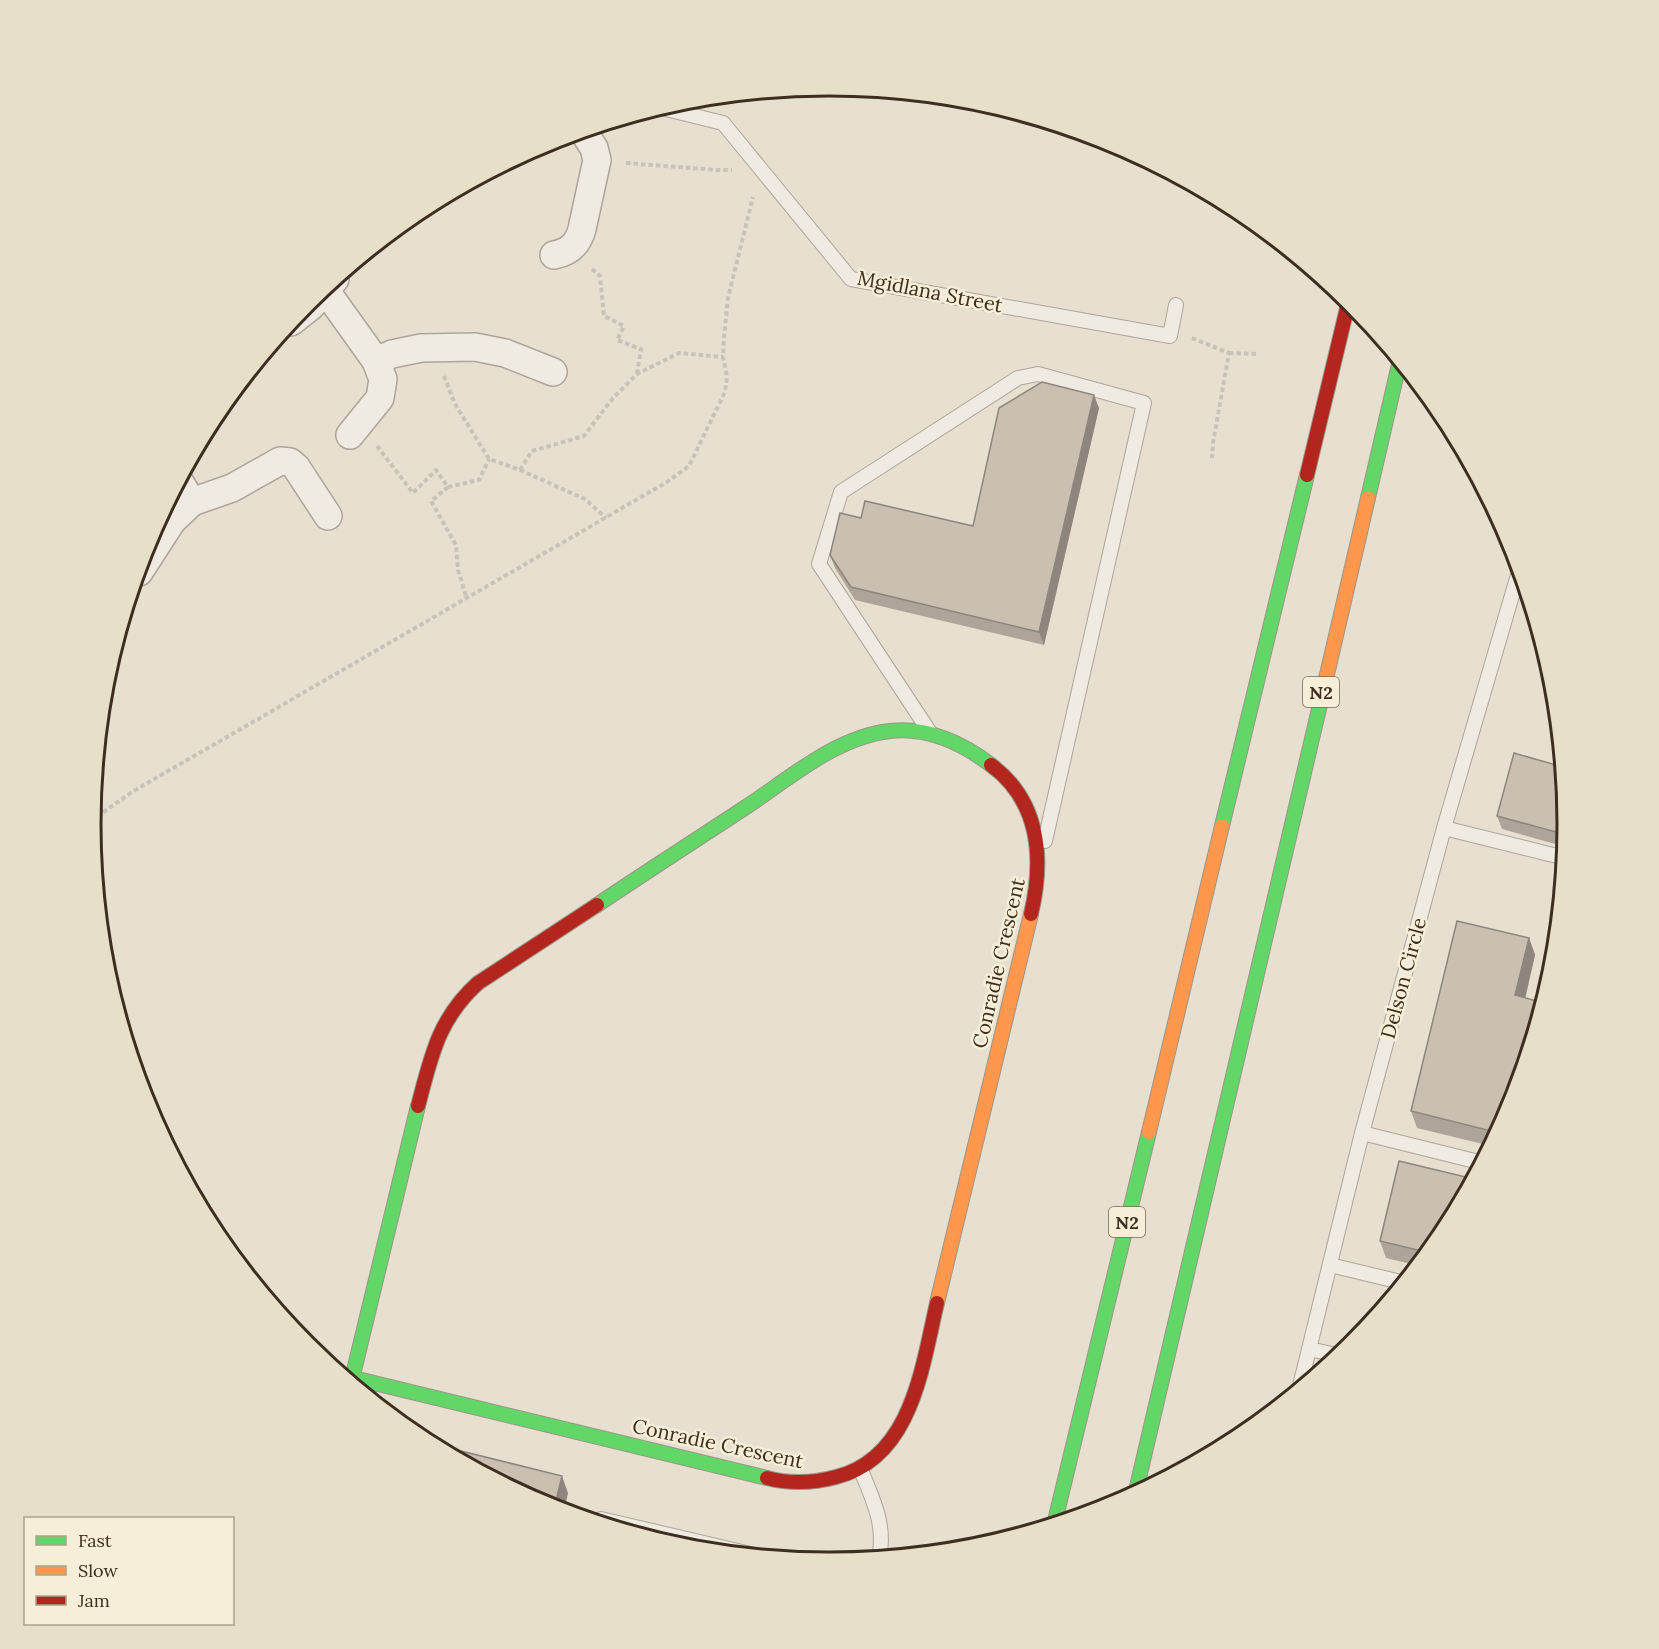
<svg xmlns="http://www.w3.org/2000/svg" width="1659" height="1649" viewBox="0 0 1659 1649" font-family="Lora,serif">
<rect width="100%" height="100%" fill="#e7e0d1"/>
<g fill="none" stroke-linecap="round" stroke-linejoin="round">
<!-- lane casing -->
<g stroke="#ada599" stroke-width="16">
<g id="lane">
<polyline points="657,108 662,108 723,123 851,279 1170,336 1176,305"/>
<polyline points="929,731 819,564 841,492 1018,378 1038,374 1144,403 1045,841"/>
<polyline points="1444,828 1565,858"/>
<polyline points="1362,1133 1483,1163"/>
<polyline points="1330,1265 1405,1283"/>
<polyline points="1309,1349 1341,1356"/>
<polyline points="1299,1390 1362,1133 1444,828 1520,568"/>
<path d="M860,1468C873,1500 886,1524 879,1559"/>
<polyline points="601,1519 763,1557"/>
</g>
</g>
<!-- street casing -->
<g stroke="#ada599" stroke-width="30">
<g id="street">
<path d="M554,255C570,252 578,244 582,229L597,160L594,148L583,131"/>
<polyline points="326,291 376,361 383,379 380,398 350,435"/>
<polyline points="291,322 310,307 335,279"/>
<polyline points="376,361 392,354 421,348 475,347 505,353 553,372"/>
<polyline points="179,481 192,502 232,488 280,461 290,462 296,467 328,516"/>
<polyline points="139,572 172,521 192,502"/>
</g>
</g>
<!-- fast casing -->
<g stroke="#9c958a" stroke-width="16">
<g id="fast">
<polyline points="1368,498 1400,360"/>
<polyline points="1222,826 1307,475"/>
<path d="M597,905C646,872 696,840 746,807C790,778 836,737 890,731C927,727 962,743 991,765"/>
<polyline points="341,1375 767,1478"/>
<polyline points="351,1383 418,1106"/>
<polyline points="1135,1495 1322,696"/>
<polyline points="1054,1525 1149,1132"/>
</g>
</g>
<!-- slow casing -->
<g stroke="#9c958a" stroke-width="16">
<g id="slow">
<polyline points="1322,696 1368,498"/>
<polyline points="1149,1132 1222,826"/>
<polyline points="937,1303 1031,914"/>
</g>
</g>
<!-- jam casing -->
<g stroke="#9c958a" stroke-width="16">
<g id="jam">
<polyline points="1307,475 1349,300"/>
<path d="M991,765C1040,801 1044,859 1031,914"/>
<path d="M418,1106C431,1057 438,1019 478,983L597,905"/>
<path d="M767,1478C790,1484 814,1483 836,1477C912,1458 922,1367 937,1303"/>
</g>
</g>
<!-- path -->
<g stroke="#c8c2b9" stroke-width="4" stroke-dasharray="4.5 3" stroke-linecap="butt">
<polyline points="626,163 717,170 732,170"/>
<polyline points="592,269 600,276 604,316 624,326 617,340 641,349 637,373"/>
<polyline points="1192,338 1229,353 1213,443 1212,458"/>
<polyline points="1229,353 1258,354"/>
<polyline points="444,376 455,404 489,459 520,470 585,499 606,518"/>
<polyline points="377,446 413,493 436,470 448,487 431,501 456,545 458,570 467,599"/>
<polyline points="520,470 532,451 584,436 613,398 637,374 679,353 723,357"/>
<polyline points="448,487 479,480 489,459"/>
<polyline points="93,798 102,813"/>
<polyline points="91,821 132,792 667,482 689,466 725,392 727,377 723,357 724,337 728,298 753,197"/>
</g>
<!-- lane -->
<use href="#lane" stroke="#efebe3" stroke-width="14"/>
<!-- street -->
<use href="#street" stroke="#efebe3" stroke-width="27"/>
<!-- fast -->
<use href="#fast" stroke="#63d668" stroke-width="14"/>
<!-- slow -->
<use href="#slow" stroke="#ff974d" stroke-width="14"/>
<!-- jam -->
<use href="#jam" stroke="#b3261e" stroke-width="14"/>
</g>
<!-- wall -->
<g fill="#afa499">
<polygon points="1099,408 1044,645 855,600 835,568 830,555 973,526"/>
<polygon points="1497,816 1568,825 1566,847 1502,829"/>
<polygon points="1529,938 1535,955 1525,998 1512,1108 1491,1146 1417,1128 1411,1111"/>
<polygon points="1444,1235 1419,1266 1386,1258 1380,1241"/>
</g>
<!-- shaded-wall -->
<g fill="#8e867d">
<polygon points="1094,395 1099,408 1044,645 1039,632"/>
<polygon points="1529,938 1535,955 1522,1012 1515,995"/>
<polygon points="562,1476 568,1493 564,1512 554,1509"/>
</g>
<!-- building -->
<g fill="#cbbfb2" stroke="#8e867d" stroke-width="1.5">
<polygon points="1042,382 1094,395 1039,632 851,587 830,555 840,513 861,518 865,501 973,526 999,408"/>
<polygon points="1514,753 1563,767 1568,825 1567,835 1497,816"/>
<polygon points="1457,921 1529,938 1515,995 1544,1003 1512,1108 1499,1133 1411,1111"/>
<polygon points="1555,960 1554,969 1547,994"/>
<polygon points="1399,1161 1474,1179 1444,1235 1430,1253 1380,1241"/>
<polygon points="453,1449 562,1476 554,1509 546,1507 452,1456"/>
</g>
<g text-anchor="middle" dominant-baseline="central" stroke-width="5" stroke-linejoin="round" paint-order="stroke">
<!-- shield labels -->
<g fill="#f7eed8" stroke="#756857" stroke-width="1.5">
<rect x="1303" y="677" width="36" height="30" rx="4.5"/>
<rect x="1109" y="1207" width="36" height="30" rx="4.5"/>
</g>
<g font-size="18" font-weight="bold" fill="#3d2e20">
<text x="1321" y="692">N2</text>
<text x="1127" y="1222">N2</text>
</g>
<!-- street labels -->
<g font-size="20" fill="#3d2e20" stroke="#f7eed8">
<text transform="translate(930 291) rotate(11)">Mgidlana Street</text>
<text transform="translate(998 963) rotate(-77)">Conradie Crescent</text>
<text transform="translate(1403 978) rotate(-75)">Delson Circle</text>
<text transform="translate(718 1443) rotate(12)">Conradie Crescent</text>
</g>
</g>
<!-- crop -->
<path d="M0 0H1659V1649H0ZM101 824a728 728 0 1 1 1456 0a728 728 0 1 1-1456 0Z" fill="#e8dfc9" fill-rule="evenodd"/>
<path fill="none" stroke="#3d2e20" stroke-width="3" d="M101 824a728 728 0 1 1 1456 0a728 728 0 1 1-1456 0Z"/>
<!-- legend -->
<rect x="24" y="1517" width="210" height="108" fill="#f7eed8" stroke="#ada18e" stroke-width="1.5"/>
<rect x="36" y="1536" width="30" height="9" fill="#63d668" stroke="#ada18e" stroke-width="1.5"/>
<text x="78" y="1547" font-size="18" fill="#3d2e20">Fast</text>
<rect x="36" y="1566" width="30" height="9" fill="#ff974d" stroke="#ada18e" stroke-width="1.5"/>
<text x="78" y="1577" font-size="18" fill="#3d2e20">Slow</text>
<rect x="36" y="1596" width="30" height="9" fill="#b3261e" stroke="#ada18e" stroke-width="1.5"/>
<text x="78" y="1607" font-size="18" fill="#3d2e20">Jam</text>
</svg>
